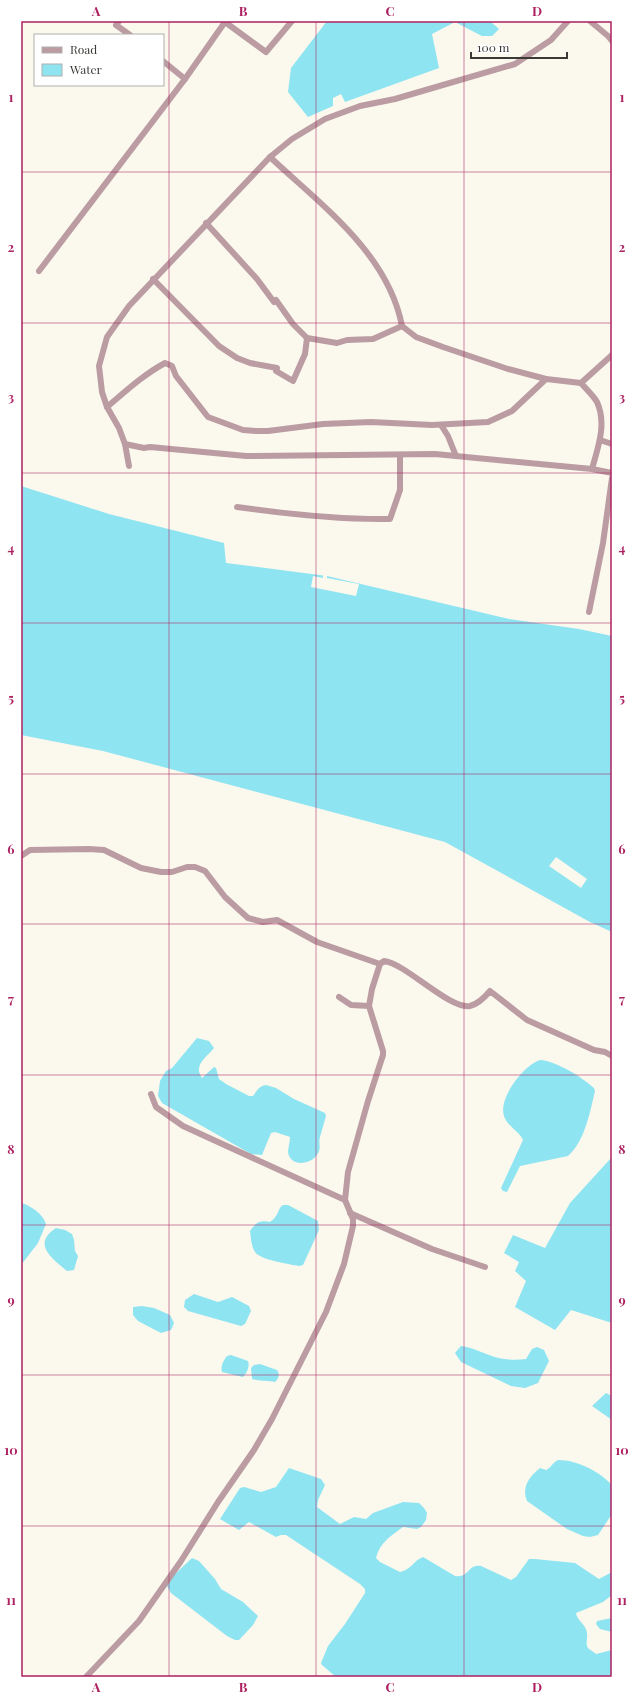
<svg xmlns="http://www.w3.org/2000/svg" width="633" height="1698" viewBox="0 0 633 1698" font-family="'Playfair Display',serif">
<rect width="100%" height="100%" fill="#fbf8ee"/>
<!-- water -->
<g fill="#8ee4f1">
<polygon points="327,21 490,21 499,29 492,36 482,36 455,22 432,34 439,68 345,102 341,94 333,98 333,106 308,117 288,92 291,68"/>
<polygon points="21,486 109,514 224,543 226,563 327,576 509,619 579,629 612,636 612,932 590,922 445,842 103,751 21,735"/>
<path d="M197,1038L209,1041L214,1048C206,1058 193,1065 202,1078L214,1067L216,1068L219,1079L226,1084L249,1096H253L258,1089L262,1086L266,1085L276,1088L294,1099L325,1113L326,1116C324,1123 322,1130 320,1137C318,1144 322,1148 317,1155C310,1165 290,1167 288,1152C288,1148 290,1142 290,1137L275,1132L271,1133L262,1155L251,1154L162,1103L158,1096L160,1081L166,1071L172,1068Z"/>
<path d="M540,1060C556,1061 582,1077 594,1088L595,1091C590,1112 585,1141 568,1156L520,1166L507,1192L503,1191L501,1188L523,1140C519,1131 507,1126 504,1116C498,1098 524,1065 540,1060Z"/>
<polygon points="612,1157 612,1323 571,1310 555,1330 515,1307 526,1281 515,1271 519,1262 504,1253 513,1235 545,1248 570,1203"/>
<path d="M21,1203C30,1205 43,1214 46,1224L38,1243L21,1265Z"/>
<path d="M283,1205H288L318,1221L319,1230L303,1265L299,1266C289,1264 260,1260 255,1252C251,1246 251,1237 250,1231C256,1222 260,1220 270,1222C280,1215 277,1209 283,1205Z"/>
<path d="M56,1228L65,1230L72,1234L74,1240L75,1251L78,1256L74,1270L67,1271C53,1259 31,1244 56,1228Z"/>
<polygon points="194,1294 218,1302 232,1297 249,1306 251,1311 245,1324 241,1326 188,1311 184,1307 185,1300"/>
<polygon points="142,1306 154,1308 170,1315 174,1323 171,1330 161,1333 138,1321 133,1315 133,1307"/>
<path d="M461,1346C476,1348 489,1357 504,1359C511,1360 519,1360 526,1359L532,1349L537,1347L544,1350L549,1361L538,1383L525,1388L511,1386L461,1362L455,1353Z"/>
<path d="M231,1355L248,1361C250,1366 247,1373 243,1377L222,1372C220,1366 224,1360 227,1356Z"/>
<path d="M260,1364L277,1370C280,1374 279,1378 275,1382C269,1381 257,1381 252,1379L251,1368L254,1365Z"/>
<polygon points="606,1393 612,1396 612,1420 592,1406"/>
<path d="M558,1460C577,1460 599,1471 612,1485V1514L598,1535L590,1537L583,1536L567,1529L527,1501C521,1487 530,1476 540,1468L546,1470C551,1468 553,1462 558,1460Z"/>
<path d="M289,1468L321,1479L325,1485L318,1500L317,1507L340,1524L354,1517L366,1519L373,1513L403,1502L419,1503L424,1508L427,1513L426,1520L421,1527L417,1529L403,1527C391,1536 380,1542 376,1558L380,1562L400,1572C412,1569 413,1561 423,1557L455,1576C470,1578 467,1564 481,1566L511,1580L516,1577L529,1559H535L575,1563L599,1579L612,1572V1595L603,1602L576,1613C577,1621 586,1624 587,1633C588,1638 585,1643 588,1648C590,1650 594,1652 596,1654L612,1650V1677H336L322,1665L321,1663L328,1646L345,1624L365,1593V1589L360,1584L286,1535H281L276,1537L249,1522L239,1530L220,1519L240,1488L244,1487L261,1492L276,1487Z"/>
<polygon points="192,1558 199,1561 215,1579 221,1589 243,1602 258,1616 253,1625 239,1640 235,1640 227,1636 171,1593 167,1586 172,1577"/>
<polygon points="612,1618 612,1632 600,1629 596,1624 597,1621"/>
</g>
<!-- pier -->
<g fill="#fbf8ee">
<polygon points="323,573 327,574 327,578 359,584 356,596 311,587 313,576 323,578"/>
<polygon points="556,857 587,879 581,888 549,866"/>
</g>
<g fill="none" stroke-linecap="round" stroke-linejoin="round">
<!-- street -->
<g stroke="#bb9ca2" stroke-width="6">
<polyline points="119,21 116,25 130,35"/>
<polyline points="590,21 608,36 612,41"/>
<polyline points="163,61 185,79"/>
<path d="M270,157C321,205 388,253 402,326L416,337L443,347L508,369L546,379"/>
<polyline points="206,223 257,279 274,302 276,300 293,324 307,338"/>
<polyline points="39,271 185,79 225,22 266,52 292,21"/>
<polyline points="153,279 219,346 237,358 250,363 277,368 276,371 293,381 305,354 307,338 337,343 347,340 373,339 402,326"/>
<polyline points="581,383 612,355"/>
<path d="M107,407C126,391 143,375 165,363L172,366L176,376L208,417L243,430L256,431H268L323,424L371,422L432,425L488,422L512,411L546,379L581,383C586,389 593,395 597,402C607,424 598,447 592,469"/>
<polyline points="441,425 448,436 456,456"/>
<polyline points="600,440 612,444"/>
<polyline points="125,444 144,448 150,447 246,456 435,454 592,469 612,473"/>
<polyline points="129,466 125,444 119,428 107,407 102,392 99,366 107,337 129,306 270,157 292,139 325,119 360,106 395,99 515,64 551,40 568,21"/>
<path d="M237,507C287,514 338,520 390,519L400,490V455"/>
<polyline points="589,612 603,543 612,478"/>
<polyline points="21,856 30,850 89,849 104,850 141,868 161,872 172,872 187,867 195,867 205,871 225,897 248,918 263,922 277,920 317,942 380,964"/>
<polyline points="339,997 351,1005 369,1006"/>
<polyline points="151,1094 156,1107 183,1126 345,1200"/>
<polyline points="350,1213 432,1249 485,1267"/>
<path d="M86,1677L139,1621L181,1561L218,1502L254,1450L272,1419L326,1312L344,1264L353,1226V1219L345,1200L348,1172L368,1101L383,1055V1051L369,1006L372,989L380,964L384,961C405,963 450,1010 470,1006C478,1004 485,997 490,991L527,1020L594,1050L605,1052L612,1056"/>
</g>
</g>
<!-- grid -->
<path fill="none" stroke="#ad2160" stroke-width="1" stroke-opacity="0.55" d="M169,21V1677M316,21V1677M464,21V1677M21,172H612M21,323H612M21,473H612M21,623H612M21,774H612M21,924H612M21,1075H612M21,1225H612M21,1375H612M21,1526H612"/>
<!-- border -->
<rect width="633" height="1698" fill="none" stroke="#ffffff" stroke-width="44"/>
<!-- legend -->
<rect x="34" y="34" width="130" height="52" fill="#ffffff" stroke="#b0b0ae"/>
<rect x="42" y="47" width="20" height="6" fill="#bb9ca2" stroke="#b0b0ae"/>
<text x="70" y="54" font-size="12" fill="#3a3935">Road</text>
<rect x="42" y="64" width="20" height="12" fill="#8ee4f1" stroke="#b0b0ae"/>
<text x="70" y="74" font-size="12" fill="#3a3935">Water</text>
<!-- scale -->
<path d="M471 52v6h96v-6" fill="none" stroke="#3a3935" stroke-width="2"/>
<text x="477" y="52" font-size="12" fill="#3a3935" stroke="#ffffff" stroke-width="3" paint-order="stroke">100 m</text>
<rect x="22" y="22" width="589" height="1654" fill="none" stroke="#ad2160" stroke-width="1.5"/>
<g font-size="13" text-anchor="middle" font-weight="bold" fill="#ad2160">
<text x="96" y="16">A</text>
<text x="243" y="16">B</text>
<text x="390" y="16">C</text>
<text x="537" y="16">D</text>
<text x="11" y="102">1</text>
<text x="622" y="102">1</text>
<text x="11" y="252">2</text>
<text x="622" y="252">2</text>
<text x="11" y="402">3</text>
<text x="622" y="402">3</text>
<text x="11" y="553">4</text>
<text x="622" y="553">4</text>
<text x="11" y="703">5</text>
<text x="622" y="703">5</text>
<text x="11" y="854">6</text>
<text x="622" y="854">6</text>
<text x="11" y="1004">7</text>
<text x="622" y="1004">7</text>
<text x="11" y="1154">8</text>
<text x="622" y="1154">8</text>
<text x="11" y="1305">9</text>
<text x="622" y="1305">9</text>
<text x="11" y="1455">10</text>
<text x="622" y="1455">10</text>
<text x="11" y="1605">11</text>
<text x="622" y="1605">11</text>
<text x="96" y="1692">A</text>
<text x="243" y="1692">B</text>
<text x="390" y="1692">C</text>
<text x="537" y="1692">D</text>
</g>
</svg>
